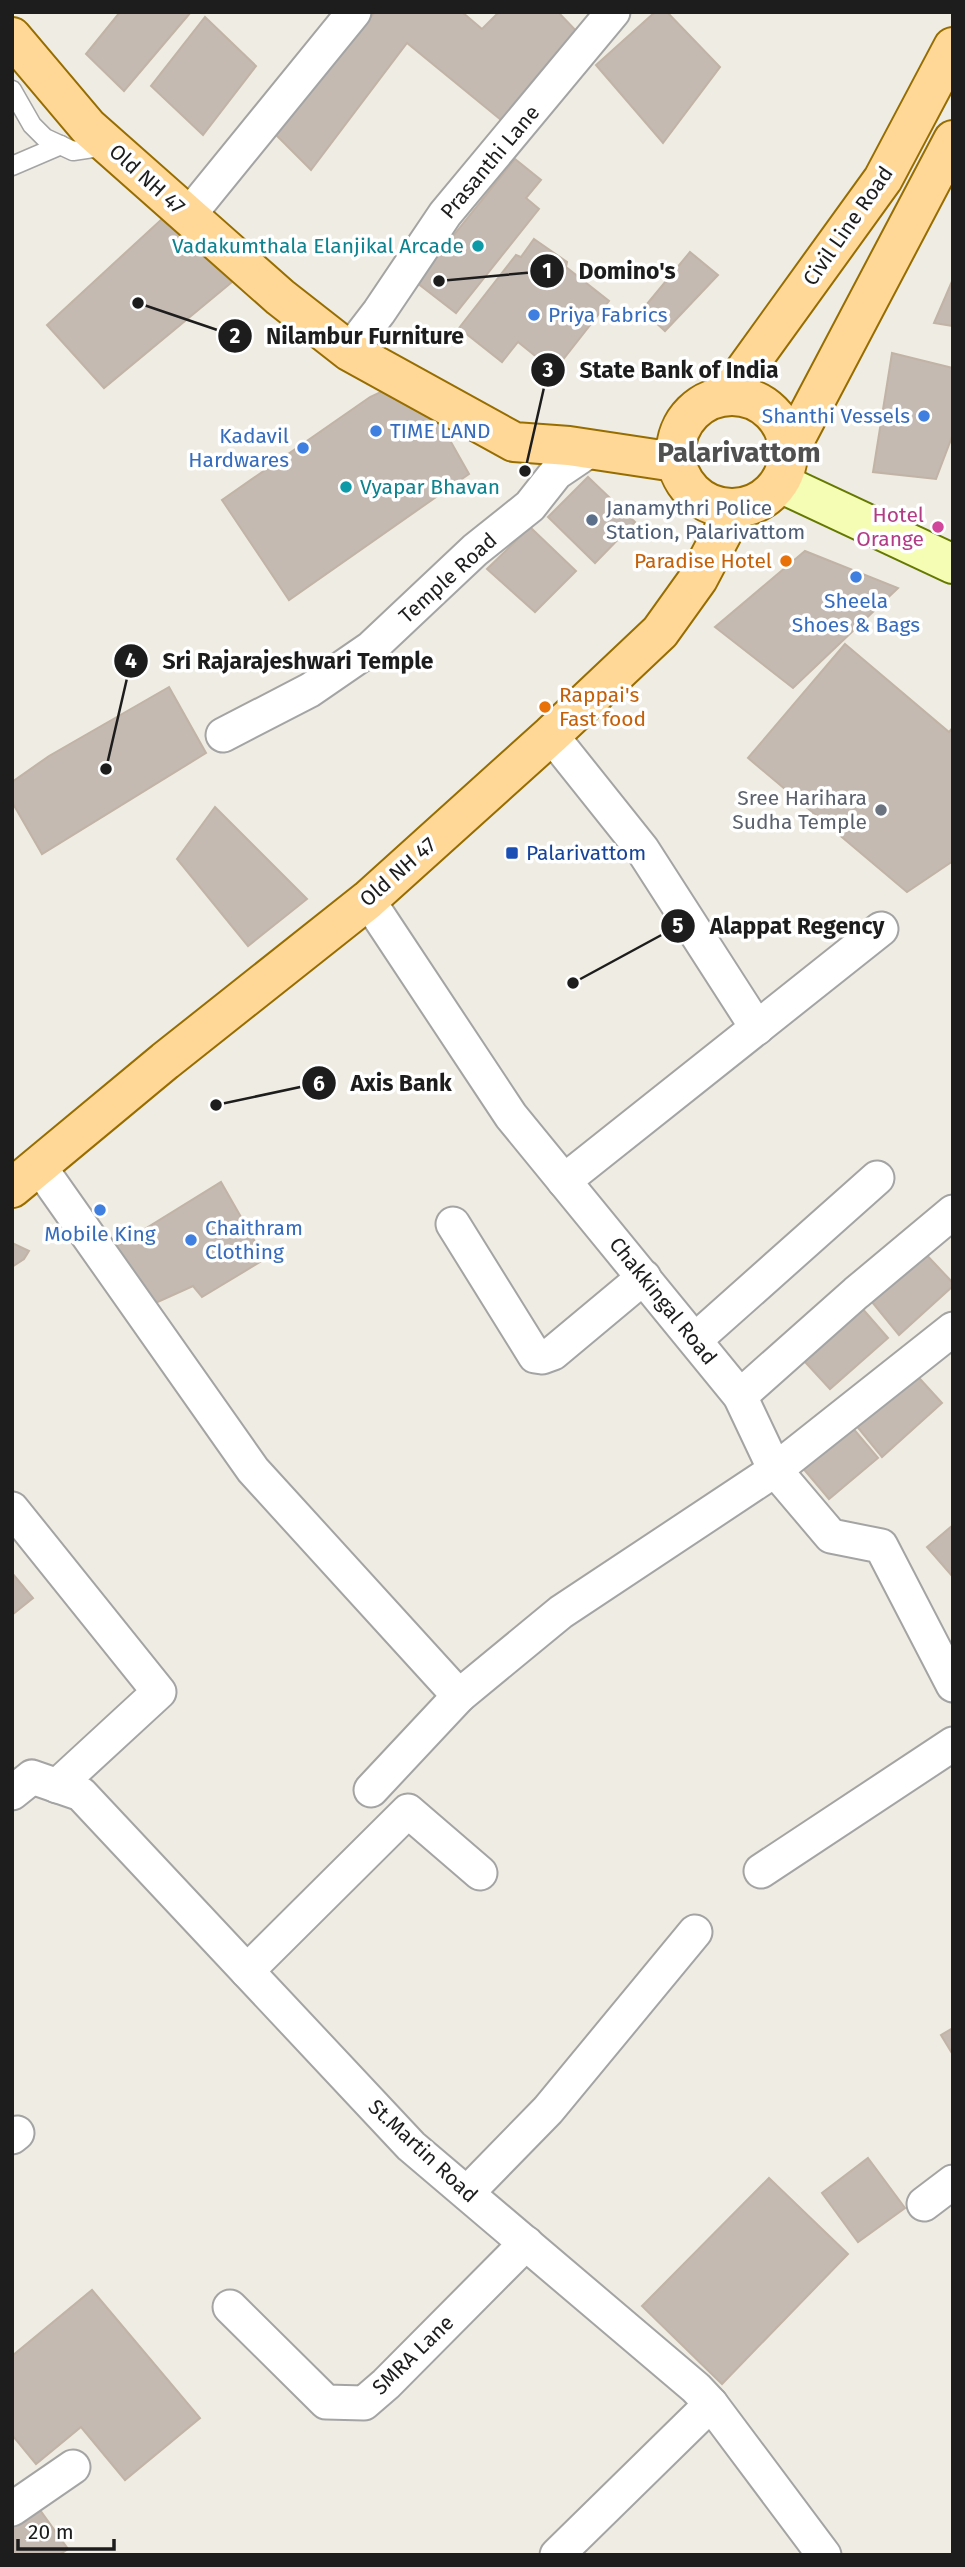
<svg xmlns="http://www.w3.org/2000/svg" width="965" height="2567" viewBox="0 0 965 2567" font-family="'Fira Sans',sans-serif">
<rect width="100%" height="100%" fill="#efece3"/>
<!-- building -->
<g fill="#c4bab2" stroke="#c1b3a5" stroke-width="2">
<polygon points="120,12 191,12 124,91 86,54"/>
<polygon points="375,12 462,12 482,29 499,12 558,12 583,38 501,120 407,43 311,170 273,132"/>
<polygon points="655,12 667,12 720,67 663,143 596,65"/>
<polygon points="205,17 256,66 203,135 151,86"/>
<polygon points="515,159 541,180 526,198 539,209 456,313 416,282"/>
<polygon points="163,218 232,282 104,388 47,325"/>
<polygon points="534,239 567,262 566,267 609,301 554,371 518,342 502,362 459,328 516,255 521,257"/>
<polygon points="690,252 718,275 665,331 642,310"/>
<polygon points="953,279 953,326 934,323"/>
<polygon points="892,353 953,368 953,434 936,479 873,472"/>
<polygon points="387,389 434,412 469,474 289,600 222,500 370,397"/>
<polygon points="588,477 635,522 595,563 548,517"/>
<polygon points="530,527 576,571 535,612 487,569"/>
<polygon points="805,551 898,588 793,688 715,627"/>
<polygon points="845,644 949,732 953,727 953,861 907,892 748,758"/>
<polygon points="169,687 206,753 42,854 12,802 12,782 49,756"/>
<polygon points="215,807 307,899 248,946 177,859"/>
<polygon points="221,1182 265,1259 202,1297 193,1286 151,1305 114,1248"/>
<polygon points="12,1243 29,1251 24,1259 12,1267"/>
<polygon points="921,1249 953,1283 953,1286 899,1335 868,1297"/>
<polygon points="854,1299 888,1338 830,1389 795,1351"/>
<polygon points="910,1368 942,1403 882,1457 851,1419"/>
<polygon points="851,1426 878,1458 829,1499 802,1467"/>
<polygon points="953,1525 953,1577 927,1547"/>
<polygon points="12,1573 33,1598 12,1615"/>
<polygon points="953,2028 953,2055 941,2035"/>
<polygon points="868,2158 905,2208 858,2242 822,2193"/>
<polygon points="769,2178 848,2254 722,2384 642,2306"/>
<polygon points="92,2290 200,2418 125,2480 81,2427 36,2464 12,2435 12,2356"/>
<polygon points="35,2503 68,2549 59,2555 12,2555 12,2519"/>
</g>
<g fill="none" stroke-linecap="round" stroke-linejoin="round">
<!-- service casing -->
<g stroke="#a4a4a4" stroke-width="21">
<g id="service">
<polyline points="12,90 32,125 45,138 73,151 106,146"/>
<polyline points="12,166 61,145"/>
</g>
</g>
<!-- minor casing -->
<g stroke="#a4a4a4" stroke-width="37">
<g id="minor">
<polyline points="188,216 354,12"/>
<polyline points="349,351 379,312 445,214 613,12"/>
<polyline points="223,735 310,690 371,648 475,550 530,506 556,473 590,450"/>
<polyline points="551,735 642,849 757,1028"/>
<polyline points="368,900 511,1116 740,1396 775,1470 831,1536 881,1546 953,1685"/>
<polyline points="39,1166 253,1470 459,1696 561,1612 775,1470 953,1329"/>
<polyline points="564,1181 881,929"/>
<polyline points="453,1224 535,1356 542,1357 553,1353 644,1277"/>
<polyline points="695,1340 877,1178"/>
<polyline points="740,1396 856,1293 953,1212"/>
<polyline points="12,1509 159,1692 57,1786"/>
<polyline points="371,1790 459,1696"/>
<polyline points="12,1793 32,1777 81,1794 411,2146 696,2388 711,2404 824,2555"/>
<polyline points="761,1871 953,1744"/>
<polyline points="247,1971 408,1811 480,1873"/>
<polyline points="12,2137 17,2133"/>
<polyline points="467,2193 548,2110 695,1932"/>
<polyline points="924,2204 953,2182"/>
<polyline points="230,2307 326,2402 364,2403 386,2384 526,2243"/>
<polyline points="12,2509 73,2467"/>
<polyline points="557,2555 711,2404"/>
</g>
</g>
<!-- secondary casing -->
<g stroke="#657900" stroke-width="42">
<polyline id="secondary" points="780,483 953,564"/>
</g>
<!-- primary casing -->
<g stroke="#976d00" stroke-width="42">
<g id="primary">
<polyline points="12,37 88,127 280,297 349,351 514,442 569,446 675,462"/>
<polyline points="727,395 883,179 953,47"/>
<circle cx="732" cy="452" r="56"/>
<polyline points="789,451 953,140"/>
<polyline points="12,1188 165,1061 368,900 551,735 660,632 698,579 735,509"/>
</g>
</g>
<!-- service -->
<use href="#service" stroke="#fff" stroke-width="18"/>
<!-- minor -->
<use href="#minor" stroke="#fff" stroke-width="33"/>
<!-- secondary -->
<use href="#secondary" stroke="#f5fcb4" stroke-width="38"/>
<!-- primary -->
<use href="#primary" stroke="#ffd898" stroke-width="38"/>
</g>
<!-- markers -->
<g fill="#0f9aa8" stroke="#fff" stroke-width="2.5">
<circle cx="478" cy="246" r="7"/>
<circle cx="346" cy="487" r="7"/>
</g>
<g fill="#3f7fe0" stroke="#fff" stroke-width="2.5">
<circle cx="534" cy="315" r="7"/>
<circle cx="924" cy="416" r="7"/>
<circle cx="376" cy="431" r="7"/>
<circle cx="303" cy="448" r="7"/>
<circle cx="856" cy="577" r="7"/>
<circle cx="100" cy="1210" r="7"/>
<circle cx="191" cy="1240" r="7"/>
</g>
<circle fill="#5c6f8a" stroke="#fff" stroke-width="2.5" cx="592" cy="520" r="7"/>
<circle fill="#d1479c" stroke="#fff" stroke-width="2.5" cx="938" cy="527" r="7"/>
<g fill="#e8710a" stroke="#fff" stroke-width="2.5">
<circle cx="786" cy="561" r="7"/>
<circle cx="545" cy="707" r="7"/>
</g>
<circle fill="#6b7280" stroke="#fff" stroke-width="2.5" cx="881" cy="810" r="7"/>
<rect fill="#1a4fb4" stroke="#fff" stroke-width="2.5" x="505" y="846" width="14" height="14" rx="3.5"/>
<g text-anchor="middle" dominant-baseline="central" stroke-width="7" stroke-linejoin="round" paint-order="stroke">
<!-- street labels -->
<g font-size="21" fill="#1d1d1d" stroke="#fff">
<text transform="translate(490 162) rotate(-50)">Prasanthi Lane</text>
<text transform="translate(147 179) rotate(42)">Old NH 47</text>
<text transform="translate(848 226) rotate(-55)">Civil Line Road</text>
<text transform="translate(448 578) rotate(-42)">Temple Road</text>
<text transform="translate(398 872) rotate(-41)">Old NH 47</text>
<text transform="translate(663 1301) rotate(51)">Chakkingal Road</text>
<text transform="translate(423 2151) rotate(43)">St.Martin Road</text>
<text transform="translate(413 2355) rotate(-44)">SMRA Lane</text>
</g>
<!-- culture labels -->
<g font-size="21" fill="#0d838f" stroke="#fff" text-anchor="end">
<text x="464" y="246">Vadakumthala Elanjikal Arcade</text>
<text x="360" y="487" text-anchor="start">Vyapar Bhavan</text>
</g>
<!-- shop labels -->
<g font-size="21" fill="#366cbe" stroke="#fff" text-anchor="start">
<text x="548" y="315">Priya Fabrics</text>
<text x="910" y="416" text-anchor="end">Shanthi Vessels</text>
<text x="390" y="431">TIME LAND</text>
<text x="289" y="436" text-anchor="end">Kadavil<tspan x="289" dy="24">Hardwares</tspan></text>
<text x="856" y="601" text-anchor="middle">Sheela<tspan x="856" dy="24">Shoes &amp; Bags</tspan></text>
<text x="205" y="1228">Chaithram<tspan x="205" dy="24">Clothing</tspan></text>
<text x="100" y="1234" text-anchor="middle">Mobile King</text>
</g>
<!-- service labels -->
<g font-size="21" fill="#4e5e75" stroke="#fff" text-anchor="start">
<text x="606" y="508">Janamythri Police<tspan x="606" dy="24">Station, Palarivattom</tspan></text>
</g>
<!-- hotel labels -->
<g font-size="21" fill="#b23c85" stroke="#fff" text-anchor="end">
<text x="924" y="515">Hotel<tspan x="924" dy="24">Orange</tspan></text>
</g>
<!-- food labels -->
<g font-size="21" fill="#c56008" stroke="#fff" text-anchor="end">
<text x="772" y="561">Paradise Hotel</text>
<text x="559" y="695" text-anchor="start">Rappai's<tspan x="559" dy="24">Fast food</tspan></text>
</g>
<!-- worship labels -->
<g font-size="21" fill="#5b616d" stroke="#fff" text-anchor="end">
<text x="867" y="798">Sree Harihara<tspan x="867" dy="24">Sudha Temple</tspan></text>
</g>
<!-- transit labels -->
<g font-size="21" fill="#164399" stroke="#fff" text-anchor="start">
<text x="526" y="853">Palarivattom</text>
</g>
<!-- district labels -->
<g font-size="28" font-weight="bold" fill="#505050" stroke="#fff">
<text x="739" y="452">Palarivattom</text>
</g>
</g>
<!-- callouts -->
<path fill="none" stroke="#1d1d1d" stroke-width="2.5" d="M439 281L547 271M138 303L235 336M525 471L548 370M106 769L131 661M573 983L678 926M216 1105L319 1083"/>
<g fill="#1d1d1d" stroke="#fff" stroke-width="2.5">
<circle cx="439" cy="281" r="7"/>
<circle cx="138" cy="303" r="7"/>
<circle cx="525" cy="471" r="7"/>
<circle cx="106" cy="769" r="7"/>
<circle cx="573" cy="983" r="7"/>
<circle cx="216" cy="1105" r="7"/>
<circle cx="547" cy="271" r="18"/>
<circle cx="235" cy="336" r="18"/>
<circle cx="548" cy="370" r="18"/>
<circle cx="131" cy="661" r="18"/>
<circle cx="678" cy="926" r="18"/>
<circle cx="319" cy="1083" r="18"/>
</g>
<g font-size="21" text-anchor="middle" font-weight="bold" fill="#fff">
<text x="547" y="278">1</text>
<text x="235" y="343">2</text>
<text x="548" y="377">3</text>
<text x="131" y="668">4</text>
<text x="678" y="933">5</text>
<text x="319" y="1091">6</text>
</g>
<g font-size="23" text-anchor="middle" font-weight="bold" fill="#1d1d1d" stroke="#fff" stroke-width="7" stroke-linejoin="round" paint-order="stroke">
<text x="627" y="279">Domino's</text>
<text x="365" y="344">Nilambur Furniture</text>
<text x="679" y="378">State Bank of India</text>
<text x="298" y="669">Sri Rajarajeshwari Temple</text>
<text x="797" y="934">Alappat Regency</text>
<text x="401" y="1091">Axis Bank</text>
</g>
<!-- border -->
<rect width="965" height="2567" fill="none" stroke="#1d1d1d" stroke-width="28"/>
<!-- scale -->
<path d="M18 2539v10h96v-10" fill="none" stroke="#1d1d1d" stroke-width="3.5"/>
<text x="28" y="2539" font-size="21" fill="#1d1d1d" stroke="#ffffff" stroke-width="5" paint-order="stroke">20 m</text>
</svg>
